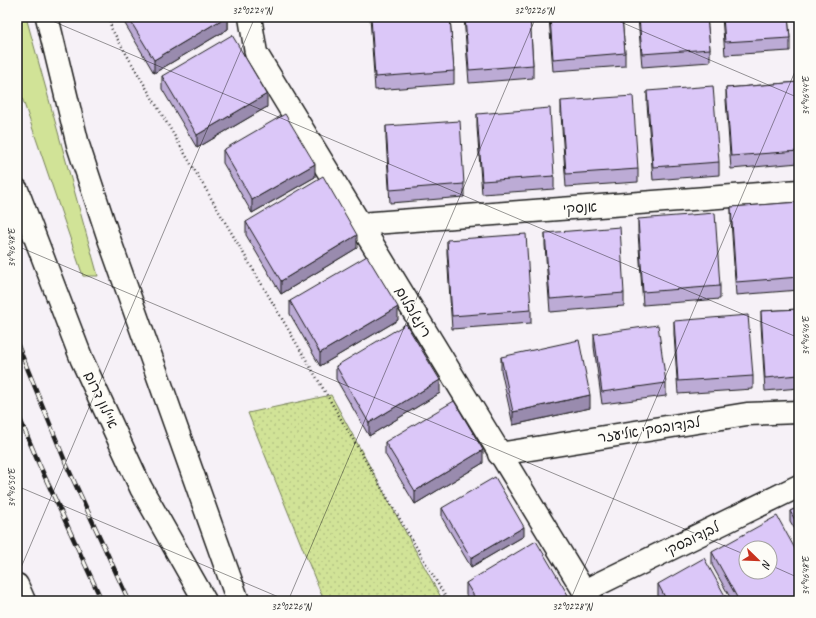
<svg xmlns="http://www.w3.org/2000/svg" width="816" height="618" viewBox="0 0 816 618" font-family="Caveat,'Playpen Sans Hebrew',sans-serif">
<defs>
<pattern id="park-dots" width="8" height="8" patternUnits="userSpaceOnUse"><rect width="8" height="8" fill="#d1e397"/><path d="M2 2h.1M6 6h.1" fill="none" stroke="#b3c282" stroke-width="1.8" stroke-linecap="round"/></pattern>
</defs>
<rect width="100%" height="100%" fill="#f6f1f7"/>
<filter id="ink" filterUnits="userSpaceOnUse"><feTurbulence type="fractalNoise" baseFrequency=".025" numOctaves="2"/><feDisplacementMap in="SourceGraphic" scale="8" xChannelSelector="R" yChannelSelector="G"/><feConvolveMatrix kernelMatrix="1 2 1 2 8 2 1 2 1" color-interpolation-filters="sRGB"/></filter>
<g filter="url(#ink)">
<!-- grass -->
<polygon fill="#d1e397" stroke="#76805a" points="17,17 26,17 98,276 83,276 17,83"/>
<!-- park -->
<polygon fill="url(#park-dots)" stroke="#76805a" points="331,395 443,601 324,601 248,413"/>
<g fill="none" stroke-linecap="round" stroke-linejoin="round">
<!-- minor casing -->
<g stroke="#1c1c1c" stroke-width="25">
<g id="minor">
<polyline points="250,17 256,53 590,601"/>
<polyline points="360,224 799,191"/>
<polyline points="499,454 747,414 799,412"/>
<polyline points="584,591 799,486"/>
</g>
</g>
<!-- motorway casing -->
<g stroke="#1c1c1c" stroke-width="25">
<g id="motorway">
<polyline points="47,17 78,145 108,236 238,601"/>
<polyline points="17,190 82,360 141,488 205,601"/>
<polyline points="17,585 24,601"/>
</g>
</g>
<!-- path -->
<polyline stroke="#1c1c1c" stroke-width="2.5" stroke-dasharray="1 3" stroke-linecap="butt" points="110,17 111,28 448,601"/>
<!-- minor -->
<use href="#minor" stroke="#fdfcf7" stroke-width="22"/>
<!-- motorway -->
<use href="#motorway" stroke="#fdfcf7" stroke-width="22"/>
<!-- rail casing -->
<g stroke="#1c1c1c" stroke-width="4.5">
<g id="rail">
<polyline points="17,343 67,466 129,601"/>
<polyline points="17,412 39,464 102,601"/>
</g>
</g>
<!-- rail -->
<use href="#rail" stroke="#fdfcf7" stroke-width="3" stroke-dasharray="9" stroke-linecap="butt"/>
</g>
<!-- wall -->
<g fill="#bcabd5" stroke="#1c1c1c">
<polygon points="121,17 228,17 228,29 154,73"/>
<polygon points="370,17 450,17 454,71 454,84 375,90"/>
<polygon points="464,17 530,17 533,65 533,78 469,83"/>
<polygon points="549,17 622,17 625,53 625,66 553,71"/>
<polygon points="638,17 707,17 710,49 710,62 642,67"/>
<polygon points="722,17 788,17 790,38 790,51 725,55"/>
<polygon points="162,76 267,107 197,148 162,89"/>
<polygon points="799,82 799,163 731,169 726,100 726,88"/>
<polygon points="647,91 719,162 719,175 653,180 647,104"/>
<polygon points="561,101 638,169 638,182 566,187 561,114"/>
<polygon points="477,114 554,176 554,189 482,194 477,127"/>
<polygon points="386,126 464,184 464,197 390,203 386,139"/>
<polygon points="223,150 315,177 252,213 223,163"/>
<polygon points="799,202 799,290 736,295 731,220 731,207"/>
<polygon points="638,219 720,286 720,299 643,305 638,232"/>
<polygon points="246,222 357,248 281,294 246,235"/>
<polygon points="545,233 624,293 624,306 550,312 545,245"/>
<polygon points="447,240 531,310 531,323 452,329 447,253"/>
<polygon points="290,301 398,320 320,366 290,314"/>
<polygon points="799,309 799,388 765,391 761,324 761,311"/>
<polygon points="674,321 753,376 753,389 678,394 674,334"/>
<polygon points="594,334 666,383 666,396 602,404 594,347"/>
<polygon points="501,357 590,408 513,425 501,370"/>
<polygon points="336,366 440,393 369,436 336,379"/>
<polygon points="385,442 483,463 415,504 385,454"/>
<polygon points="799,507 799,536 790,521 790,511"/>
<polygon points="442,508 524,536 471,567 442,518"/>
<polygon points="712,552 799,601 732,601 712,565"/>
<polygon points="466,583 568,601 469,601 466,595"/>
<polygon points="658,584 728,601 660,601 658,597"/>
</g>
<!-- shaded-wall -->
<g fill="#998bae" stroke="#1c1c1c">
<polygon points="226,17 228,17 228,29 154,73 154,60"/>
<polygon points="267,94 267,107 197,148 197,135"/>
<polygon points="315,164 315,177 252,213 252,200"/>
<polygon points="357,235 357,248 281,294 281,281"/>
<polygon points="398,307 398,320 320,366 320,353"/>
<polygon points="440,380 440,393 369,436 369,423"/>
<polygon points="590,395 590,408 513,425 513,412"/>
<polygon points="483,450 483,463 415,504 415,491"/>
<polygon points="524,527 524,536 471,567 471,558"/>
<polygon points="568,595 568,601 558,601"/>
<polygon points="799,595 799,601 789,601"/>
</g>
<!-- building -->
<g fill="#dbc7f8" stroke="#1c1c1c" fill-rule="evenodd">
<polygon points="128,17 226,17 154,60"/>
<polygon points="371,17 450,17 454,71 375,77"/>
<polygon points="465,17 530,17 533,65 469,70"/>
<polygon points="550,17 622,17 625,53 553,59"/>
<polygon points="639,17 707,17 710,49 642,54"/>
<polygon points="723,17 788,17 790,38 725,42"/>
<polygon points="232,35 267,94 197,135 162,76"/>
<polygon points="799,82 799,151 731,156 726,88"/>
<polygon points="713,86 719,162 653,167 647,91"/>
<polygon points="633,96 638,169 566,174 561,101"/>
<polygon points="550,108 554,176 482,181 477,114"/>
<polygon points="285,114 315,164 252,200 223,150"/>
<polygon points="460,121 464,184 390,190 386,126"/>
<polygon points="323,176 357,235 281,281 246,222"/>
<polygon points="799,202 799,277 736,282 731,207"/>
<polygon points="715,213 720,286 643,292 638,219"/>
<polygon points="620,227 624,293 550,299 545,233"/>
<polygon points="526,234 531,310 452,316 447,240"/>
<polygon points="367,256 398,307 320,353 290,301"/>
<polygon points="799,309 799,375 765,378 761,311"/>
<polygon points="748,315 753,376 678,381 674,321"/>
<polygon points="406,324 440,380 369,423 336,366"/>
<polygon points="658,325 666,383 602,392 594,334"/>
<polygon points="579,340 590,395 513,412 501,357"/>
<polygon points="454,401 483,450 415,491 385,442"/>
<polygon points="495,477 524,527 471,558 442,508"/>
<polygon points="799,507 799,527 790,511"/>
<path d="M777,516L799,556V595L789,601H739L712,552ZM746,548H770V572H746Z"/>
<polygon points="536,541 568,595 558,601 477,601 466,583"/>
<polygon points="704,558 728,601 667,601 658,584"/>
</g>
</g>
<!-- ticks -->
<path fill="none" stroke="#1c1c1c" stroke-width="1" stroke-opacity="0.45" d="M43,17L799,338M609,17L799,98M17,246L746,555M17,486L288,601M770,565L799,578M17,577L255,17M288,601L536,17M570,601L799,62"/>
<g text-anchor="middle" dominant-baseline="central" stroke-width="3" stroke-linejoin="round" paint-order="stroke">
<!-- street labels -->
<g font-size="14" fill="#1c1c1c" stroke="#fdfcf7">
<text transform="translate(580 208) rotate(-4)">אנסקי</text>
<text transform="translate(413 312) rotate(59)">רינגלבלום</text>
<text transform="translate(101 400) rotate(65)">איילון דרום</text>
<text transform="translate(649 430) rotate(-9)">לבנדובסקי אליעזר</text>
<text transform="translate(692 539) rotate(-26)">לבנדובסקי</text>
</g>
</g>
<!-- margin -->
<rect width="816" height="618" fill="none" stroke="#fdfcf7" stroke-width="44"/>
<!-- north arrow -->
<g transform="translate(758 560) rotate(113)"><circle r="19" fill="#fdfcf7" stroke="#a3a29f"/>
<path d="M0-3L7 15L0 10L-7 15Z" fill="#c8321e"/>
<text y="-6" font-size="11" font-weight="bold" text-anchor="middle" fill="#1c1c1c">N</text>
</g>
<rect x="22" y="22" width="772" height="574" fill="none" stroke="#1c1c1c" stroke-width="1.5"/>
<g font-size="10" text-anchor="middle" fill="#1c1c1c">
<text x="252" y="14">32°02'24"N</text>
<text x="534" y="14">32°02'26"N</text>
<text transform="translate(805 96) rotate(-90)" y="4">34°46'44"E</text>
<text transform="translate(11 248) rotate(-90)" y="4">34°46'48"E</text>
<text transform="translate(805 336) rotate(-90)" y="4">34°46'46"E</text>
<text transform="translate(11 488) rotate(-90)" y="4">34°46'50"E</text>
<text transform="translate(805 576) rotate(-90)" y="4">34°46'48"E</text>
<text x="291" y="610">32°02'26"N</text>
<text x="572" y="610">32°02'28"N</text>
</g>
</svg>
